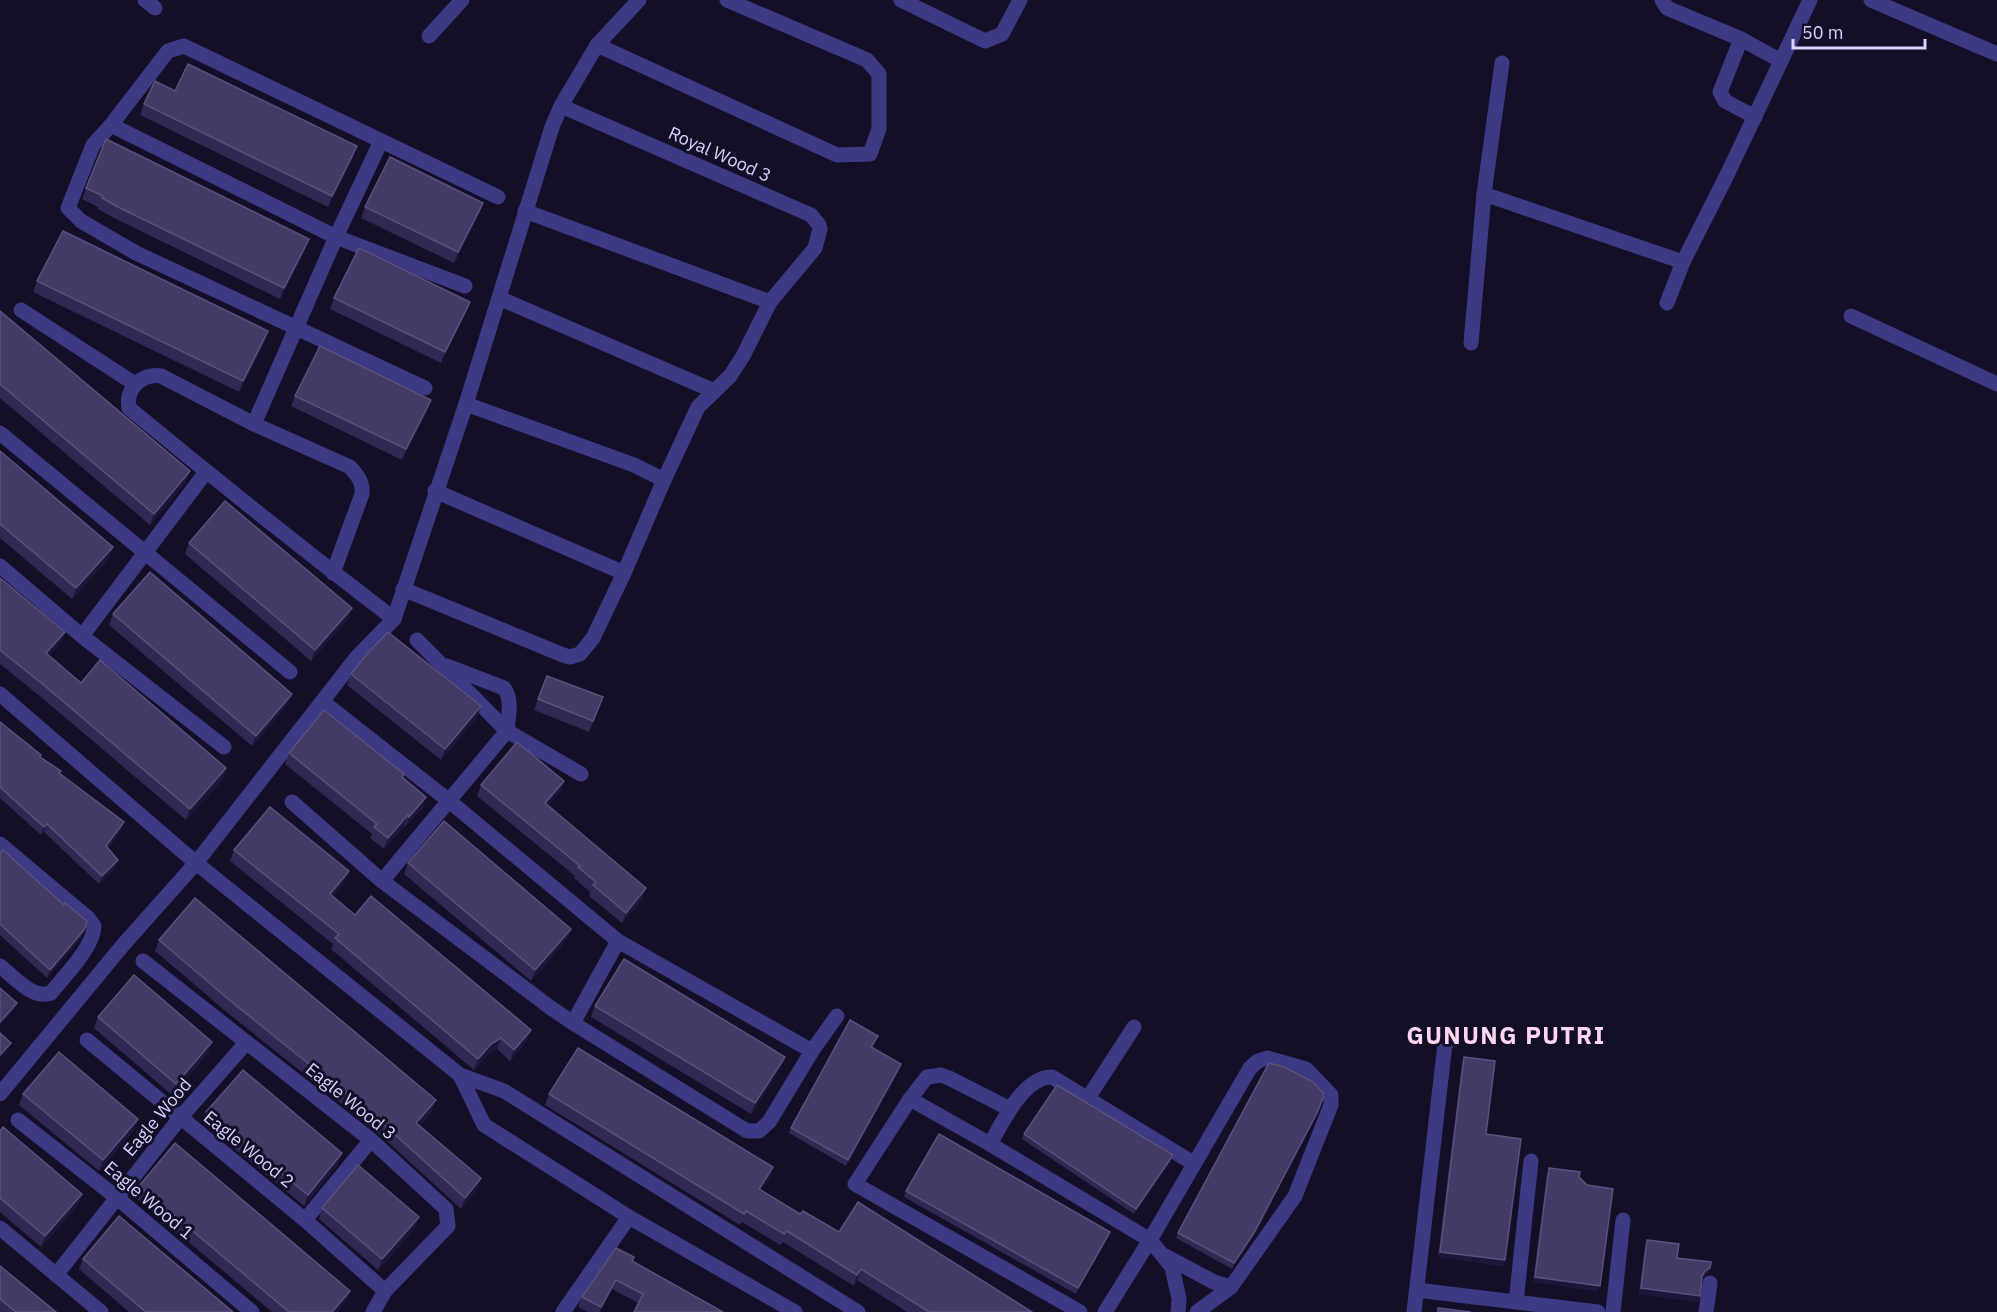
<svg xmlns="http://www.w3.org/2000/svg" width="1997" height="1312" viewBox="0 0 1997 1312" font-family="'IBM Plex Sans',sans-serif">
<rect width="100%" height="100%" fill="#130f26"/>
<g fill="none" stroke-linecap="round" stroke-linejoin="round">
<!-- minor -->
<g stroke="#3d3a85" stroke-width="15">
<polyline points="145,0 155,8"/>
<polyline points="901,0 985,41 1002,34 1020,0"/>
<polyline points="1662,0 1667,8 1741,39 1781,61"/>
<polyline points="1871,0 1997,54"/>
<polyline points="429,36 462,0"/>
<polyline points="1741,39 1720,92 1725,101 1755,117"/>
<polyline points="597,45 837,155 870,154 879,129 879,74 867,60 727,0"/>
<polyline points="1502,63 1484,194 1683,262"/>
<polyline points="111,125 336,237 465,286"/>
<polyline points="525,211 770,302"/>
<polyline points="499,298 714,391"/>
<polyline points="1667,303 1683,262 1726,177 1810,0"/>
<polyline points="21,310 135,384"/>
<polyline points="1851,316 1997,384"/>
<polyline points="1471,343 1484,194"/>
<polyline points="425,388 136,253 81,221 68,208 93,145 111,125 168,51 184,46 498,197"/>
<polyline points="466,404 634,465 664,480 698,407 730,376 743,356 770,302 815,248 820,229 819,225 811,215 561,106"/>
<polyline points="254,424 336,237 381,141"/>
<polyline points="0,433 290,672"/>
<polyline points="435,491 624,573"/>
<polyline points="0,566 82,636 224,747"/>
<polyline points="403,589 563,655 570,657 580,654 593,638 624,573 664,480"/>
<polyline points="394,619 466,404 552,127 561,106 597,45 639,0"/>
<polyline points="82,636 206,472"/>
<polyline points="417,640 507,731"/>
<path d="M447,666L504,688C513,700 508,717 507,731"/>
<polyline points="0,694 196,863 460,1075 504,1091 858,1312"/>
<polyline points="323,702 448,800 618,941 812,1051"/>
<polyline points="292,802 382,881 551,1008 573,1023 747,1131 759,1131 769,1122 812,1051 837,1016"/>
<path d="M0,844L88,918L94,926C94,947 64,976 51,993C33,1000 14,977 0,966"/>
<polyline points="382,881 507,731 581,774"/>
<polyline points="143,961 371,1140 446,1209 448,1226 385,1291 373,1312"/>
<polyline points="573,1023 618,941"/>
<polyline points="87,1040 305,1220 385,1291"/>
<polyline points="460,1075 484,1125 629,1217 795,1312"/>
<path d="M0,1094L123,945L196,863L356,658L394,619C304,550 216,480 129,408C125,389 142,373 161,376L254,424L350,467C358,476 363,482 362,494L333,573"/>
<polyline points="1088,1098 1134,1027"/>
<polyline points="910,1099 990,1144 1150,1240 1172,1267 1179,1299 1178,1312"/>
<polyline points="1010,1109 949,1078 941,1075 927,1077 910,1099 855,1184 1080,1312"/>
<polyline points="18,1120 116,1197 252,1312"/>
<path d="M990,1144C1003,1122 1023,1077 1052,1077L1193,1163"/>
<polyline points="305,1220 371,1140"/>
<polyline points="0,1228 101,1312"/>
<polyline points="1165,1256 1214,1282 1231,1287"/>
<polyline points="56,1275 180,1118 246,1043"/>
<polyline points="1417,1290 1598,1312"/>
<polyline points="1516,1302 1531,1161"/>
<polyline points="563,1312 629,1217"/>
<polyline points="1105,1312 1150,1240 1250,1068 1258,1061 1267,1058 1306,1069 1331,1095 1331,1105 1295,1196 1231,1287 1197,1312"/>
<polyline points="1414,1312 1445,1044"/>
<polyline points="1613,1312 1623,1220"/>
<polyline points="1706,1312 1710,1283"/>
</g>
</g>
<!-- wall -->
<g fill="#312854">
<polygon points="175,91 353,157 328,207 140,115 144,104"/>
<polygon points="86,188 309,239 305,250 280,299 114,218 98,209 98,207 82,199"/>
<polygon points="483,203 479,214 454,263 361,218 365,207"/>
<polygon points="37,281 264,342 239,392 33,292"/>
<polygon points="334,298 470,302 466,313 441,363 330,309"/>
<polygon points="0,311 186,482 150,525 0,398"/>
<polygon points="295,396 427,411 402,460 291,406"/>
<polygon points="0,451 113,547 109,558 72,599 0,538"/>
<polygon points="189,543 348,619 311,661 185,554"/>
<polygon points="0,578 65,632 61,642 49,656 81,683 226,768 223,779 186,820 41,697 0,664"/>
<polygon points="113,614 288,704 252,746 109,625"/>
<polygon points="351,674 481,706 477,717 441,760 347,685"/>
<polygon points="547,676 599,708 589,732 534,710"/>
<polygon points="0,722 60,773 121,830 108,848 115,868 99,884 44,832 41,835 0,798"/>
<polygon points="289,753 403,778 426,797 422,808 405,827 404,826 384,849 370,838 372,834 285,764"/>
<polygon points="564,781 560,792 548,805 646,888 642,899 622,923 589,896 590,892 574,878 575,876 477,796 481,785"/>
<polygon points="234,850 345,882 333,896 355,915 527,1041 510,1061 497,1049 487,1055 474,1070 331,949 333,944 230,861"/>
<polygon points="0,854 81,938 47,978 0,935"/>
<polygon points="408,863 571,929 567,939 531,981 404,874"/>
<polygon points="159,940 432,1111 420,1125 481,1178 477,1189 461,1209 377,1132 229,1014 155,951"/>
<polygon points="595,1006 785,1057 781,1067 751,1114 591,1017"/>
<polygon points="98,1017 208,1053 172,1095 94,1028"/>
<polygon points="876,1041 872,1048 901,1064 900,1069 846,1166 789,1133 791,1128"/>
<polygon points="1464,1057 1486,1134 1505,1260 1503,1266 1438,1257 1462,1063"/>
<polygon points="23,1094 138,1119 134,1130 99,1171 19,1105"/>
<polygon points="549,1094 773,1167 769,1178 761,1190 800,1214 839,1232 1032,1312 907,1312 857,1280 854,1286 783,1242 780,1245 742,1222 740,1225 545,1105"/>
<polygon points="206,1112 342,1153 338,1164 304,1206 202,1122"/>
<polygon points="1315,1118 1253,1237 1232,1269 1176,1238 1178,1233"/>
<polygon points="0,1131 82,1194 78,1205 41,1247 0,1212"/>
<polygon points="1024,1134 1173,1155 1171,1161 1134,1214 1022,1139"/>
<polygon points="1549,1168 1579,1177 1598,1291 1533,1282 1547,1174"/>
<polygon points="139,1186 350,1291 346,1301 337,1312 272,1312 135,1197"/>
<polygon points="906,1191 1110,1232 1108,1237 1076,1294 904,1197"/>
<polygon points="322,1208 415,1228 378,1270 319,1219"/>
<polygon points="1647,1240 1677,1258 1710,1268 1708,1274 1703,1277 1700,1296 1698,1302 1639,1294 1645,1246"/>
<polygon points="634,1257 633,1261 723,1312 638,1303 612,1289 600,1312 588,1312 578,1307 582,1297"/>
<polygon points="83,1259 233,1312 129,1312 79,1269"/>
<polygon points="0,1266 56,1312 0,1312"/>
</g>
<!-- shaded-wall -->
<g fill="#1d163a">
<polygon points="357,146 353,157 328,207 332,196"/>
<polygon points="483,203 479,214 454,263 458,252"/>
<polygon points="309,239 305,250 280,299 284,288"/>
<polygon points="470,302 466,313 441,363 445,352"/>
<polygon points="268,331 264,342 239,392 243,381"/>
<polygon points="431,400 427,411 402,460 406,449"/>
<polygon points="190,471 186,482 150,525 154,514"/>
<polygon points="113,547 109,558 72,599 76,588"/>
<polygon points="352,608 348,619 311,661 315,650"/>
<polygon points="65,632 61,642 42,664 46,653"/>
<polygon points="292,694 288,704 252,746 256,736"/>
<polygon points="481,706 477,717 441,760 445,749"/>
<polygon points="226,768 223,779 186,820 190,809"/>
<polygon points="564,781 560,792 541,814 545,803"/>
<polygon points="426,797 422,808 405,827 409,817"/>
<polygon points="408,815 404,826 384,849 388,838"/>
<polygon points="124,822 121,830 103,854 106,846"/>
<polygon points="47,824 44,832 41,835 44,827"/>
<polygon points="118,860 115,868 99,884 102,876"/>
<polygon points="349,871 345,882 326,904 330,894"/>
<polygon points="646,888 642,899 622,923 626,913"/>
<polygon points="571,929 567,939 531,981 535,970"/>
<polygon points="84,930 81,938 47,978 50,970"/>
<polygon points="17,1003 14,1010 0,1026 0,1022"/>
<polygon points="531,1030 527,1041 510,1061 514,1050"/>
<polygon points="501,1038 497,1049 487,1055 474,1070 478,1059 491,1044"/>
<polygon points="212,1042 208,1053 172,1095 176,1084"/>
<polygon points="11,1043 8,1050 0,1059 0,1055"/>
<polygon points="785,1057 781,1067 751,1114 755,1103"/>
<polygon points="901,1064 900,1069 846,1166 848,1160"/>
<polygon points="1323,1098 1315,1118 1253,1237 1232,1269 1234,1263"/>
<polygon points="436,1100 432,1111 412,1134 416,1123"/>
<polygon points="138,1119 134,1130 99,1171 103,1160"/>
<polygon points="342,1153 338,1164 304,1206 308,1195"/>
<polygon points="1173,1155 1171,1161 1134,1214 1136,1209"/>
<polygon points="773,1167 769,1178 755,1200 759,1189"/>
<polygon points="481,1178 477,1189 461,1209 465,1198"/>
<polygon points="82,1194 78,1205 41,1247 45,1236"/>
<polygon points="419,1217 415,1228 378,1270 382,1259"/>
<polygon points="1110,1232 1108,1237 1076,1294 1078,1288"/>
<polygon points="1440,1252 1505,1260 1503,1266 1438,1257"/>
<polygon points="1710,1268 1708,1274 1703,1277 1700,1281 1705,1271"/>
<polygon points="861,1269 857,1280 854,1286 857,1275"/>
<polygon points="1535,1277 1600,1286 1598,1291 1533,1282"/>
<polygon points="616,1280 612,1289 599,1312 601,1307"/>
<polygon points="1641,1288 1700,1296 1698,1302 1639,1294"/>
<polygon points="350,1291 346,1301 337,1312 332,1312"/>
</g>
<!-- building -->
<g fill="#433a66" stroke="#5a527e" stroke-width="1.5">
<polygon points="188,64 357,146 332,196 144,104 155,81 175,91"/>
<polygon points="106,139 309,239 284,288 118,207 102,198 103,196 86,188"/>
<polygon points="390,157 483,203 458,252 365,207"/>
<polygon points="63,231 268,331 243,381 37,281"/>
<polygon points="359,248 470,302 445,352 334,298"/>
<polygon points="0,311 190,471 154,514 0,384"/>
<polygon points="320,346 431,400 406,449 295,396"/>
<polygon points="0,451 113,547 76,588 0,524"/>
<polygon points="225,501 352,608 315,650 189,543"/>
<polygon points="150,572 292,694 256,736 113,614"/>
<polygon points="0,578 65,632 46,653 81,683 100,660 226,768 190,809 45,686 0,650"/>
<polygon points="388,632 481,706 445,749 351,674 367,654"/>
<polygon points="547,676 603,697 593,721 538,699"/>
<polygon points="324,710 404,774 402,777 426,797 409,817 408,815 388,838 374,827 377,824 289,753"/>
<polygon points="0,722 41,755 40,757 61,771 59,773 124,822 106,846 118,860 102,876 47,824 44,827 0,787"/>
<polygon points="517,742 564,781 545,803 646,888 626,913 593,885 596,882 578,867 580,866 481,785"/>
<polygon points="270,807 349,871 330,894 355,915 371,896 531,1030 514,1050 501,1038 491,1044 478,1059 335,938 339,934 234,850"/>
<polygon points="444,821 571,929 535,970 408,863"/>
<polygon points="3,850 64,905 65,903 87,921 84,930 50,970 0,924 0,854"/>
<polygon points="195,898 436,1100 416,1123 481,1178 465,1198 381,1122 233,1003 159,940"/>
<polygon points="624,959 785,1057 755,1103 595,1006"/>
<polygon points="134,975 212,1042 176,1084 98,1017"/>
<polygon points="0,988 17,1003 0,1022"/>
<polygon points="850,1020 878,1036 871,1047 901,1064 848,1160 791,1128"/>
<polygon points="0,1033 11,1043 0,1055"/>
<polygon points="578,1048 773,1167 759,1189 800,1214 803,1211 839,1232 858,1202 1032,1312 929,1312 861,1269 857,1275 787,1231 784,1234 746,1211 744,1214 549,1094"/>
<polygon points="59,1052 138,1119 103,1160 23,1094"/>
<polygon points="1464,1057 1495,1061 1486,1134 1521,1139 1505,1260 1440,1252"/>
<polygon points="1269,1063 1284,1067 1313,1082 1323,1093 1323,1098 1317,1113 1255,1231 1234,1263 1178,1233"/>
<polygon points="243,1070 342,1153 308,1195 206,1112"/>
<polygon points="1057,1085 1173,1155 1136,1209 1024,1134"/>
<polygon points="3,1127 82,1194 45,1236 0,1198 0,1131"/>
<polygon points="939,1134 1110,1232 1078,1288 906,1191"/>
<polygon points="175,1143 350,1291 332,1312 289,1312 139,1186"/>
<polygon points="358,1165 419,1217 382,1259 322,1208"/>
<polygon points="1549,1168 1580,1172 1579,1177 1587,1185 1613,1189 1600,1286 1535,1277"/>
<polygon points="119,1216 233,1312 146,1312 83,1259"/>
<polygon points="1647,1240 1679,1244 1677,1258 1711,1262 1710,1268 1705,1271 1702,1276 1700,1296 1641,1288"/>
<polygon points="616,1248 634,1257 632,1261 723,1312 634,1312 643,1294 616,1280 601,1307 582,1297"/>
<polygon points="0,1266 56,1312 16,1312 0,1299"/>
<polygon points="1438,1308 1471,1312 1438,1312"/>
</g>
<g text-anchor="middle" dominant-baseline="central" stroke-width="6" stroke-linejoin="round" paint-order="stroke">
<!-- street labels -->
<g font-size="18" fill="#d9d4ff" stroke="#130f26">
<text transform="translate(720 154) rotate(24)">Royal Wood 3</text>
<text transform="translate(351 1101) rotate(39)">Eagle Wood 3</text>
<text transform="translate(157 1117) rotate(-50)">Eagle Wood</text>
<text transform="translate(249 1149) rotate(39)">Eagle Wood 2</text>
<text transform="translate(149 1200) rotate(40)">Eagle Wood 1</text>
</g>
<!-- district labels -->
<g font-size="24" font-weight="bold" letter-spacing="1.5" fill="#ffd6f0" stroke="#130f26">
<text x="1506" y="1035">GUNUNG PUTRI</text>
</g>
</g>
<!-- scale -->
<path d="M1793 39v9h132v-9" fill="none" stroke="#d9d4ff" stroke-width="3"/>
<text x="1802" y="39" font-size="18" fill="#d9d4ff" stroke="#130f26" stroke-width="4.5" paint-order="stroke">50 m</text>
</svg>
